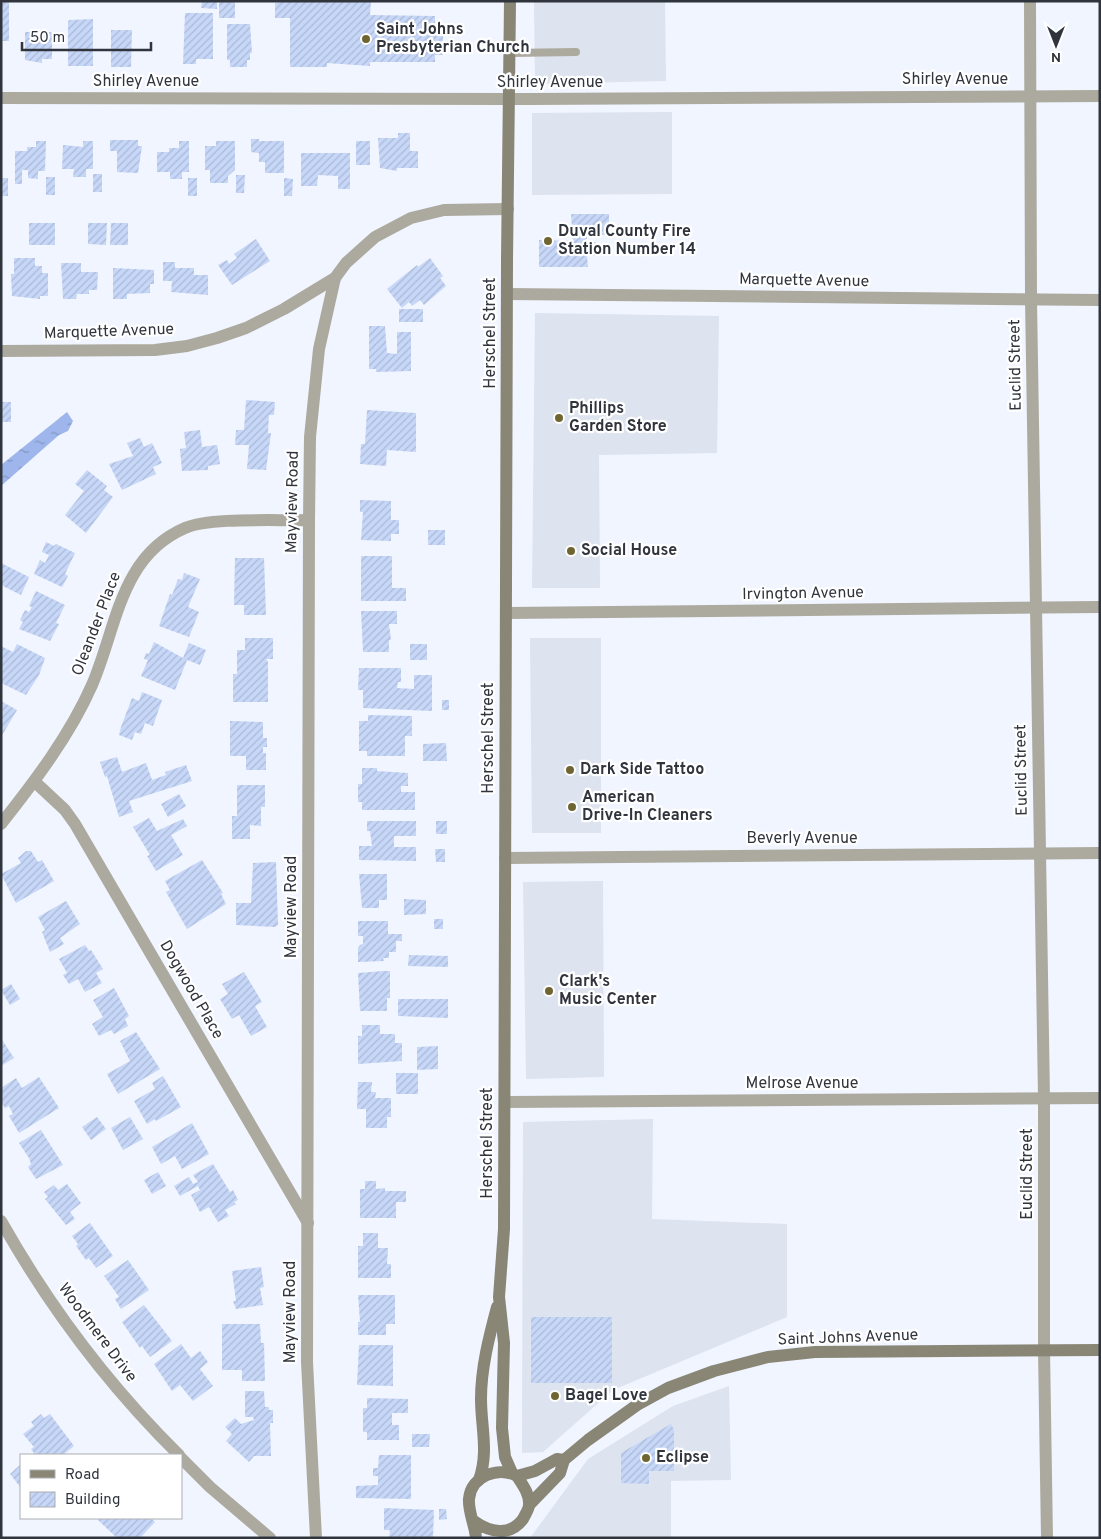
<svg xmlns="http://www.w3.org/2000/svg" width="1101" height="1539" viewBox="0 0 1101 1539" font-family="Overpass,sans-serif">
<defs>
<pattern id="water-ripples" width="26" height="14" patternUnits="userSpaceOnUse" patternTransform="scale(1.25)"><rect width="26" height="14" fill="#9eb6eb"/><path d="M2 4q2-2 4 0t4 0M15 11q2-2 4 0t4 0" fill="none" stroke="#8195c0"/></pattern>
<pattern id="building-hatch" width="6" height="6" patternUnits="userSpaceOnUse" patternTransform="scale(1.25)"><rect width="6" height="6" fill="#c7d7f8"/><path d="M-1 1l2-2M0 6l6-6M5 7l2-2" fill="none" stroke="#abb9d6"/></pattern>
</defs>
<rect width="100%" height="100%" fill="#f0f5ff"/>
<!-- built -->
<g fill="#dde3ef">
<polygon points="534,1 665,1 666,81 535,84"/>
<polygon points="672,112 672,194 532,195 532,113"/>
<polygon points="535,313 719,316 717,453 599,455 600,588 532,588"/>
<polygon points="530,638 601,638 601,833 532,833"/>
<polygon points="603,881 604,1077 526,1079 523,882"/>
<polygon points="653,1119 652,1219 787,1224 787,1317 613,1390 543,1452 522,1453 523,1122"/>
<polygon points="729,1386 731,1480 671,1481 671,1538 530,1538 588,1459 673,1406"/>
</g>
<!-- water -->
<polygon fill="url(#water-ripples)" points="67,412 73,421 68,431 59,435 1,486 1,465"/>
<!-- building -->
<g fill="url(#building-hatch)">
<rect x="1" y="1" width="8" height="40"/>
<polygon points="202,1 217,1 217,9 201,8"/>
<rect x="219" y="1" width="16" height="17"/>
<polygon points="290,1 371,1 370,15 435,16 435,24 443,24 443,55 435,55 435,62 370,62 370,66 327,63 327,67 290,67 290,18 275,18 275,3"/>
<polygon points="185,13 213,13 213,59 196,59 196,64 183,64"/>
<polygon points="93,19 93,66 68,66 68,22 69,20"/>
<polygon points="227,24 250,24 252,53 250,53 250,60 247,60 247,67 230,67 230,60 227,60"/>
<polygon points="111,30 132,30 131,67 111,67"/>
<polygon points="25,32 33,32 33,35 39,35 39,32 52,32 52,59 42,59 42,63 25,60"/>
<polygon points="398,133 410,133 410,151 418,151 418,168 397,168 397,171 380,168 378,138 398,138"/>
<polygon points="251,139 259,139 259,141 284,141 284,173 265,173 265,162 259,162 259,153 251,152"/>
<polygon points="110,140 138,140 138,146 142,146 138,173 117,172 117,151 110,151"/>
<polygon points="36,141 46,141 45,171 38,171 38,179 28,178 28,170 22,170 22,184 15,184 15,151 27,151 27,147 36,147"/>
<polygon points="83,141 93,141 93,169 86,169 86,177 73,177 74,169 62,169 63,145 83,147"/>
<polygon points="179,141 189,141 189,172 182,172 182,179 170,179 170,172 157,172 157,152 169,152 169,148 179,148"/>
<polygon points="216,141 235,141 235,170 228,176 228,183 210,183 210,170 205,170 205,146 216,146"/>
<rect x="356" y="141" width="14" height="24"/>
<polygon points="301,153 350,153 350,189 338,189 338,176 318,175 317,186 301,186"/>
<rect x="93" y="174" width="9" height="18"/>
<polygon points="236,175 245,175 244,193 236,193"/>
<rect x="46" y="177" width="9" height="18"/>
<rect x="1" y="178" width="7" height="18"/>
<rect x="188" y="178" width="9" height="18"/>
<polygon points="284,178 293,179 292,196 284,196"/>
<polygon points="571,214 609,214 609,235 587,235 587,242 596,242 596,256 587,256 588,267 539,267 539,240 573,241"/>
<rect x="29" y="223" width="26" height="22"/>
<polygon points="88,223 107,223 106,245 88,244"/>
<polygon points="111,223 128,223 128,245 110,245"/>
<polygon points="256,239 270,261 232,285 218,265 227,260 229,264 237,258 234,254"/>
<polygon points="14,258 35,258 35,266 42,266 42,273 48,273 48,296 40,296 40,299 12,296 11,274 14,274"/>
<polygon points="430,258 443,276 440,278 446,286 424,305 420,300 412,306 409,302 402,308 387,289 417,265 418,267"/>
<polygon points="163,262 175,262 175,268 194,268 194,275 208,275 208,295 171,292 172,281 163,281"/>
<polygon points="61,263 81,263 81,272 98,272 97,290 89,290 89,294 77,294 76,299 63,299"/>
<polygon points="113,268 154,270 154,284 150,284 150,293 127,294 127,299 113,299"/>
<rect x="399" y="309" width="24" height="13"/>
<polygon points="369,326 385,326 387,353 397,354 397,332 411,332 411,371 376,372 376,369 369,369"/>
<polygon points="246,400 275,402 274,415 269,415 268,433 271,433 266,470 247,469 249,445 235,445 236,430 244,430"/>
<rect x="1" y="402" width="10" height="20"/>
<polygon points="367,410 416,413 416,452 387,450 386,466 360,464 361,444 365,444"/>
<polygon points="200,430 202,447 217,445 220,464 208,466 208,470 182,471 180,449 186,448 184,432"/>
<polygon points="140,438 144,447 152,443 162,463 153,467 156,474 122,490 109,464 133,456 127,443"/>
<polygon points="87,470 107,486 104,490 113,497 86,533 65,515 84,491 75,484"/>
<polygon points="360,500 391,501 391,520 399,520 399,534 391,534 391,541 361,540 363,512 360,512"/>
<rect x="428" y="530" width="17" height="15"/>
<polygon points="46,542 54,546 56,544 75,553 65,574 68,576 62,587 34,574 40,560 45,563 49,555 42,552"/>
<polygon points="361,556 392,556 392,588 406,588 406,601 361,601"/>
<polygon points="235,558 264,558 266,615 244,615 244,605 234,605"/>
<polygon points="1,563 29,577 21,595 1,585"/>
<polygon points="184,573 200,579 188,607 199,612 189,637 159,626 170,594 172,595 178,579 182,580"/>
<polygon points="36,591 65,605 56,623 59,624 50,641 19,629 23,622 20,620 25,610 29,612 32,607 29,606"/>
<polygon points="361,611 397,611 397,624 389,624 391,640 389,640 389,652 363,652"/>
<polygon points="245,638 273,638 273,659 266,659 268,662 268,702 233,702 233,674 237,674 237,650 245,650"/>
<polygon points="154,642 183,658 189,643 206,650 200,665 187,660 175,690 141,676 148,660 144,659 146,653 149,654"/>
<polygon points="17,644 45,658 39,675 26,695 1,683 1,646 13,652"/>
<rect x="410" y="644" width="17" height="16"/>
<polygon points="359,668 401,668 401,682 398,682 397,688 414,689 414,675 432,675 432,711 363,708 363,690 358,690"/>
<polygon points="142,692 162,700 153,726 145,723 141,734 135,732 132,740 119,735 121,727 132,698 139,701"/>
<rect x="442" y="700" width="7" height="10"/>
<polygon points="1,701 17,710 1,737"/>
<polygon points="368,715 412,716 412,736 405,736 405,756 367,756 367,751 359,751 359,721 368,721"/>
<polygon points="230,721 263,722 263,738 267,738 267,747 263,747 263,753 266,753 266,770 246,770 246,756 230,756"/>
<polygon points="446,743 447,761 423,761 423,744"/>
<polygon points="117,757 122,772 146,763 152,780 166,775 165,772 186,765 192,781 129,801 133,812 119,817 107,776 105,777 100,762"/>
<polygon points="362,768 377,768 377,771 408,773 408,786 401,786 401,792 415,792 415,810 362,810 362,802 358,802 358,784 362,784"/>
<polygon points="237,785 265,785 265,807 261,807 261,826 250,825 250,839 232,839 232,816 237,816"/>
<polygon points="179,794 186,806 168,817 161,804"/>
<polygon points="149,818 157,831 183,819 187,826 171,835 183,855 156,871 147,856 150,855 133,827"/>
<polygon points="367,821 416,821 416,836 394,836 394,847 416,847 416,861 359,860 359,846 372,846 370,831 367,831"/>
<rect x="436" y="821" width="11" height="13"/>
<polygon points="435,849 445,849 445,862 436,862"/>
<polygon points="26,851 31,851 38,862 42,860 54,881 16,903 1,874 21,863 18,858"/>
<polygon points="202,860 223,893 221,894 226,904 187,929 166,892 170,890 165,881"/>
<polygon points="276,862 278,925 275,927 236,925 236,903 251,903 253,863"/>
<polygon points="359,874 387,874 387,900 379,900 379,908 362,908"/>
<polygon points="404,899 426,900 426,914 404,915"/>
<polygon points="66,901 80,924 60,938 64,944 50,952 42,932 45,930 38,917"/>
<rect x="434" y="919" width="9" height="10"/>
<polygon points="358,921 388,921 388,934 402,934 402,941 396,941 396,952 389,952 389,958 383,958 384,961 358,962 358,948 360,945 363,944 363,936 358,936"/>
<polygon points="85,945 89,951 91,950 103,969 96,973 102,983 85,992 78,979 69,984 63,975 67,973 59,959"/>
<polygon points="409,955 448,956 448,967 408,966"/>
<polygon points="383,971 390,971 390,998 387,998 387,1011 360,1011 358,973"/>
<polygon points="244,972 262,1002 255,1006 267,1027 251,1036 239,1015 232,1019 220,999 228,994 222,984"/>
<polygon points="11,984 20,999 10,1005 1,990"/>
<polygon points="114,988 129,1016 125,1019 128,1026 114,1034 111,1030 99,1036 92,1024 103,1017 93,1000"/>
<polygon points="398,999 448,999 448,1018 398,1016"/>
<polygon points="362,1025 380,1025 380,1034 395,1034 395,1043 402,1043 402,1061 358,1064 358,1036 362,1036"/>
<polygon points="136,1032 160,1069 118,1094 107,1074 130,1061 120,1041"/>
<polygon points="1,1038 14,1058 1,1066"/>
<polygon points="438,1046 438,1069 417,1070 417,1047"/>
<rect x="396" y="1073" width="22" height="21"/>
<polygon points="163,1076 181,1107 156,1121 155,1119 147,1124 134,1101 155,1089 152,1083"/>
<polygon points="39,1077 59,1108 19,1133 9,1116 13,1114 9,1106 5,1108 1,1102 1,1088 16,1078 22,1088"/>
<polygon points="358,1082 372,1082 371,1092 376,1092 375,1098 391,1098 391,1117 387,1117 387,1128 366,1128 366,1109 357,1109"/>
<polygon points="97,1117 106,1129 91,1140 82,1127"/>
<polygon points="130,1117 143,1139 123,1150 111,1128"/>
<polygon points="192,1123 209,1154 182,1169 175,1156 161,1164 152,1147"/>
<polygon points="41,1130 63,1165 36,1179 28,1167 31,1164 29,1158 19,1143"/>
<polygon points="213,1164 230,1192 233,1190 238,1200 234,1202 236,1204 225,1210 229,1216 218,1222 209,1207 200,1212 191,1195 200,1190 198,1186 180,1196 174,1186 189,1177 193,1184 198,1182 193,1175"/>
<polygon points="158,1172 166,1186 152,1194 144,1180"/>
<polygon points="365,1181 376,1181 376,1189 385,1188 385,1191 406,1191 406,1202 396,1202 396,1218 360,1218 360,1189 365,1189"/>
<polygon points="67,1184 81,1203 70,1212 75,1219 66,1225 45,1199 48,1197 44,1192 54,1185 58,1190"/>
<polygon points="90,1223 113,1256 96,1268 89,1258 86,1260 76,1246 78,1244 72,1236"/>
<polygon points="363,1233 378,1233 378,1248 388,1248 387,1264 391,1264 391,1278 358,1278 358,1246 363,1246"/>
<polygon points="128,1260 149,1290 121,1309 115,1299 119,1297 104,1276"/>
<polygon points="261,1267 264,1287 260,1288 263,1305 236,1309 233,1301 236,1301 232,1271"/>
<polygon points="358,1295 395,1295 395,1324 386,1324 386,1335 358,1335 358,1322 360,1322"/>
<polygon points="144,1305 172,1341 150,1357 142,1346 140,1348 122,1322"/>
<rect x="531" y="1317" width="81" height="66"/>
<polygon points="222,1324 260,1324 261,1343 264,1343 265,1381 242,1381 242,1370 222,1370"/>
<polygon points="181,1344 191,1358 200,1351 208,1362 200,1369 213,1386 193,1401 180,1385 172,1391 154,1364"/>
<polygon points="359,1345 393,1345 393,1386 357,1385"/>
<polygon points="245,1391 264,1391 265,1407 269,1407 269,1410 273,1410 273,1423 270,1423 271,1456 254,1456 249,1462 226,1441 232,1434 225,1427 235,1418 241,1424 254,1420 253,1417 245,1417"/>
<polygon points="367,1398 408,1399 408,1413 392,1413 392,1425 399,1425 399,1440 367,1440 367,1432 363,1432 363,1408 367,1408"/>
<polygon points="41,1414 44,1418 50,1414 74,1446 63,1455 32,1455 34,1453 31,1449 34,1447 23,1434 34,1426 31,1422"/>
<polygon points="671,1424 674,1430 674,1471 649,1471 649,1484 621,1483 621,1453"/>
<polygon points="412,1434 430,1434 429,1447 412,1447"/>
<polygon points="379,1455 411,1455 411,1499 356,1498 356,1486 378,1485 378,1476 373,1476 373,1468 378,1468"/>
<polygon points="21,1464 21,1488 10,1474"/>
<polygon points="384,1508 434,1510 433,1538 389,1538 390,1530 384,1530"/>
<polygon points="439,1509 446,1509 447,1519 439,1520"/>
<polygon points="101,1518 151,1518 155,1522 140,1538 117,1538 98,1520"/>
</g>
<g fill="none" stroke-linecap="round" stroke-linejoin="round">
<!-- lane -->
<polyline stroke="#acaa9f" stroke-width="8" points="510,53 576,52"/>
<!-- street -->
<g stroke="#acaa9f" stroke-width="12">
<polyline points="1030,1 1031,300 1044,1098 1044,1350 1047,1538"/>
<polyline points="1,98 530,99 1100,96"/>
<polyline points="508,294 1100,300"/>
<polyline points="1,351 155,350 187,346 217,338 246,328 284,309 335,278 346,263 375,237 411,218 444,210 508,209"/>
<polyline points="506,613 1100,607"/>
<polyline points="35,782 65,810 75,824 308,1223"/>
<path d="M1,824C35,781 70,735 92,685C117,627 120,556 185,528C210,517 278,521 309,520"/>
<polyline points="505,858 1100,853"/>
<polyline points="505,1102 1100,1098"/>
<path d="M1,1221C49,1306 109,1386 179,1455"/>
<polyline points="181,1458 210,1487 270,1538"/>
<polyline points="316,1538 307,1362 309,520 310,437 319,349 335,278"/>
</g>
<!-- secondary -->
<g stroke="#898676" stroke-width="12">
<polyline points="510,1 507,260 504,1229 499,1297 504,1343 502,1428 505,1457 512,1473"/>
<polyline points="517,1476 535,1471 557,1459 564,1460"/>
<path d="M479,1480C489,1452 481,1427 481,1399C481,1368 489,1337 497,1307"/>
<polyline points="529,1505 560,1473 564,1460 588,1440 637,1405 668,1388 714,1371 768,1357 815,1352 1100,1350"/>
<path d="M474,1521C489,1532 510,1537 523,1519C525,1515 529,1509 529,1505C530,1494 522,1484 517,1476C498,1466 471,1476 469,1499C468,1512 475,1525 476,1538"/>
</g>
</g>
<!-- markers -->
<g fill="#6e6532" stroke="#fff" stroke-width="2">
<circle cx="366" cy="39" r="5"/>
<circle cx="548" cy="241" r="5"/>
<circle cx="559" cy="418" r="5"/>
<circle cx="571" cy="551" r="5"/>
<circle cx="570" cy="770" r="5"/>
<circle cx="572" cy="807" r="5"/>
<circle cx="549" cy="991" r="5"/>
<circle cx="555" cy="1396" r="5"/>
<circle cx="646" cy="1458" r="5"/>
</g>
<g text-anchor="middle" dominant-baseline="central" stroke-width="4.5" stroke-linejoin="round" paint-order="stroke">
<!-- poi labels -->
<g font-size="16" font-weight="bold" fill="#30343d" stroke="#fff" text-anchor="start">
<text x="376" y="30">Saint Johns<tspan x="376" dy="18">Presbyterian Church</tspan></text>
<text x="558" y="232">Duval County Fire<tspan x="558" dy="18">Station Number 14</tspan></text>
<text x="569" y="409">Phillips<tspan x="569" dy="18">Garden Store</tspan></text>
<text x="581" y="551">Social House</text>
<text x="580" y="770">Dark Side Tattoo</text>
<text x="582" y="798">American<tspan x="582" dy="18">Drive-In Cleaners</tspan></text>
<text x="559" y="982">Clark's<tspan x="559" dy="18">Music Center</tspan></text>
<text x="565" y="1396">Bagel Love</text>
<text x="656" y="1458">Eclipse</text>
</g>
<!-- street labels -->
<g font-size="16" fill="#30343d" stroke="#fff">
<text x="955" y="80">Shirley Avenue</text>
<text x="146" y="82">Shirley Avenue</text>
<text x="550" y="83">Shirley Avenue</text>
<text transform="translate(804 281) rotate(1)">Marquette Avenue</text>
<text transform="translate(109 332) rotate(-2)">Marquette Avenue</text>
<text transform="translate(491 333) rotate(-90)">Herschel Street</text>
<text transform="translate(1016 365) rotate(-91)">Euclid Street</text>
<text transform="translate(293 502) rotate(-89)">Mayview Road</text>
<text transform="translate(803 594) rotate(-1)">Irvington Avenue</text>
<text transform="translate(97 624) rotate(-69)">Oleander Place</text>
<text transform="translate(489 738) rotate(-90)">Herschel Street</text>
<text transform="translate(1022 770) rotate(-91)">Euclid Street</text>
<text x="802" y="839">Beverly Avenue</text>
<text transform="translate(292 907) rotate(-90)">Mayview Road</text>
<text transform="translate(191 990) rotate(60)">Dogwood Place</text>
<text x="802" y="1084">Melrose Avenue</text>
<text transform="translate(488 1143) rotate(-90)">Herschel Street</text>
<text transform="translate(1028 1174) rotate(-90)">Euclid Street</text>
<text transform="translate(291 1312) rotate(-90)">Mayview Road</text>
<text transform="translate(97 1333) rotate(53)">Woodmere Drive</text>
<text transform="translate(848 1338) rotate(-2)">Saint Johns Avenue</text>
</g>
</g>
<!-- border -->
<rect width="1101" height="1539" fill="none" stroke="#30343d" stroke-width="5"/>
<!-- legend -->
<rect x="20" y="1454" width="162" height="65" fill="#ffffff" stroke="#acaeb1"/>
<rect x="30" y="1470" width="25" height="8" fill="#898676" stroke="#acaeb1"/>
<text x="65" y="1479" font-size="15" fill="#30343d">Road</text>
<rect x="30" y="1492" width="25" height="15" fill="url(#building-hatch)" stroke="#acaeb1"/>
<text x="65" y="1504" font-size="15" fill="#30343d">Building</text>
<!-- north arrow -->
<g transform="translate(1056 45) rotate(180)" stroke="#ffffff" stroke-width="4" paint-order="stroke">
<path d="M0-4L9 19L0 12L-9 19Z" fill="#30343d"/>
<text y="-8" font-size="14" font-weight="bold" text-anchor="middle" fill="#30343d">N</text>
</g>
<!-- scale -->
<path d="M22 42v8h129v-8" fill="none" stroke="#30343d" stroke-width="2.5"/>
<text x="30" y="42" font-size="15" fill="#30343d" stroke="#ffffff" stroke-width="4" paint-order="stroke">50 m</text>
</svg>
